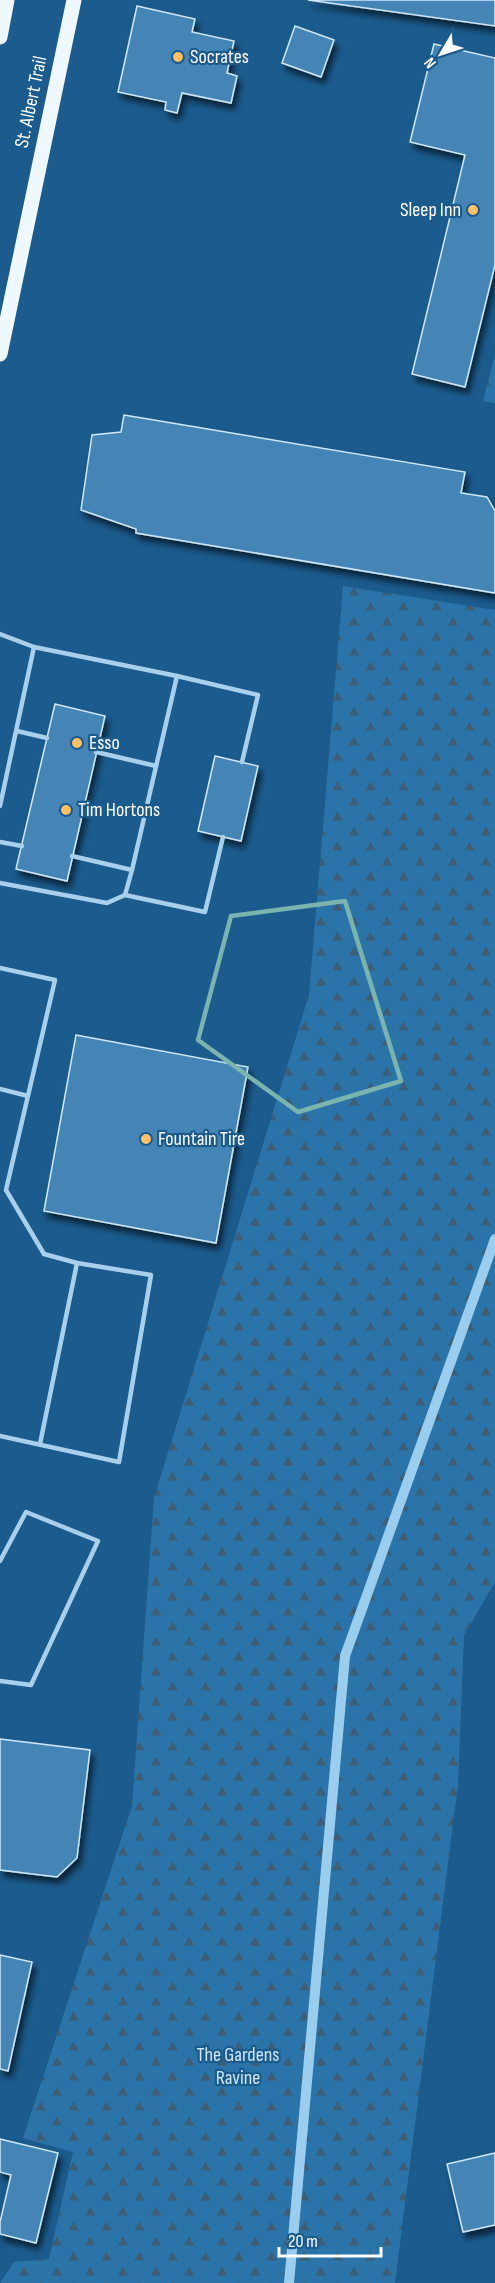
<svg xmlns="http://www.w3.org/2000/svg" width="495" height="2283" viewBox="0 0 495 2283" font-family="'Sofia Sans Condensed',sans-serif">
<defs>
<pattern id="forest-firs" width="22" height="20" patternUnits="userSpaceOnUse" patternTransform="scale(1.5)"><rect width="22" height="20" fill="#2b74a9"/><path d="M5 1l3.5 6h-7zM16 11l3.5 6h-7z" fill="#3d5e76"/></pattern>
<filter id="shadow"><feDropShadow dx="3.5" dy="6" stdDeviation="3" flood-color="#0009"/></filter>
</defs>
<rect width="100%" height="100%" fill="#1b5b8d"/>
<!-- forest -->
<g fill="url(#forest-firs)">
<polygon points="495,355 495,403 483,401"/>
<polygon points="343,586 495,610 495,1582 464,1635 458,1784 395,2283 0,2283 14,2262 49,2259 73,2152 23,2138 132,1806 154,1498 309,995"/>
</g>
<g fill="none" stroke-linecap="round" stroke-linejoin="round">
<!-- stream -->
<polyline stroke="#9bcdef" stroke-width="10" points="289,2283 345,1656 495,1239"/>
</g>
<!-- building -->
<g fill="#4485b5" stroke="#cee7fa" stroke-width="1.5" filter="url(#shadow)">
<polygon points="308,0 495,0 495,26"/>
<polygon points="137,6 195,19 192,32 234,41 227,73 237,76 231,103 182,93 177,113 165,110 166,102 118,92"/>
<polygon points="295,26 334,40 321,77 282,63"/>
<polygon points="434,44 495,58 495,265 465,387 412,374 465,155 410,142"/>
<polygon points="124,415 465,472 461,493 487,497 495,511 495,593 136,533 136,529 81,510 92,435 121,432"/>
<polygon points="55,704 105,716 67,881 16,869"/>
<polygon points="215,756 258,766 241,841 198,831"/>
<polygon points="76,1035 248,1067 216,1243 44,1211"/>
<polygon points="0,1739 90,1750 77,1858 57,1877 0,1870"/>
<polygon points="0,1955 32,1962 8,2071 0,2069"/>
<polygon points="0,2139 58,2153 36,2243 0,2234 0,2222 11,2175 0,2172"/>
<polygon points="495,2153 495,2225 463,2232 447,2164"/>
</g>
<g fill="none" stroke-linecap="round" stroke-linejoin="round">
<!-- service -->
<g stroke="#a8d0ed" stroke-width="4.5">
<polyline points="0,634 34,647 177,676 132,870 72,856"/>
<polyline points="177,676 258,695 242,762"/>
<polyline points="17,731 47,738"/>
<polyline points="96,752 156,766"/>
<polyline points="0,806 34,647"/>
<polyline points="0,842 22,846"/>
<polyline points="0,883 107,903 125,895 132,870"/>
<polyline points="125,895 205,912 223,837"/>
<polyline points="0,968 55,980 6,1190 44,1254 77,1263 151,1275 119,1462 0,1436"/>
<polyline points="0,1089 28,1096"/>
<polyline points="40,1444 77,1263"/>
<polyline points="0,1561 26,1512 98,1541 31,1685 0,1681"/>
</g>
<!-- primary -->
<g stroke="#eff7ff" stroke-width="15">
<polyline points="0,37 7,0"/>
<polyline points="0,354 74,0"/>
</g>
</g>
<!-- marked area -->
<path fill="none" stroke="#7bb4af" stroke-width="4.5" stroke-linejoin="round" d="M345,901L401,1081L298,1112L198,1040L231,916Z"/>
<!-- markers -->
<g fill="#febf65" stroke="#1b5b8d" stroke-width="2">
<circle cx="178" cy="57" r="6"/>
<circle cx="473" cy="210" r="6"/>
<circle cx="77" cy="743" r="6"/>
<circle cx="66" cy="810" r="6"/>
<circle cx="146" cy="1139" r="6"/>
</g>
<g text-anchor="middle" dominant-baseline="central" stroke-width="4.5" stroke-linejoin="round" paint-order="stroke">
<!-- poi labels -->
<g font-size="20" fill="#fff" stroke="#1b5b8d" text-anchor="start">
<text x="190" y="57">Socrates</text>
<text x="461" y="210" text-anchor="end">Sleep Inn</text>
<text x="89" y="743">Esso</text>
<text x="78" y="810">Tim Hortons</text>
<text x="158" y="1139">Fountain Tire</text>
</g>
<!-- street labels -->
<g font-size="20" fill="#fff" stroke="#1b5b8d">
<text transform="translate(31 102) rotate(-78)">St. Albert Trail</text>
</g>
<!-- park labels -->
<g font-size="20" fill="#cee7fa" stroke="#1b5b8d">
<text x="238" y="2055">The Gardens<tspan x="238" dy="23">Ravine</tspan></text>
</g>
</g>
<!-- north arrow -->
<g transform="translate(441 54) rotate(231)" stroke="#1b5b8d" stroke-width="4.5" paint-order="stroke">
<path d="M0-4.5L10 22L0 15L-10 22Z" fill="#ffffff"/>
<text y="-9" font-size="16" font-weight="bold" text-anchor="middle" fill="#ffffff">N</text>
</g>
<!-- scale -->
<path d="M279 2247v9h102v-9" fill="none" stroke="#ffffff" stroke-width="3"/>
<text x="288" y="2247" font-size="18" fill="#ffffff" stroke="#1b5b8d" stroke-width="4.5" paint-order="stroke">20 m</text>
</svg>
